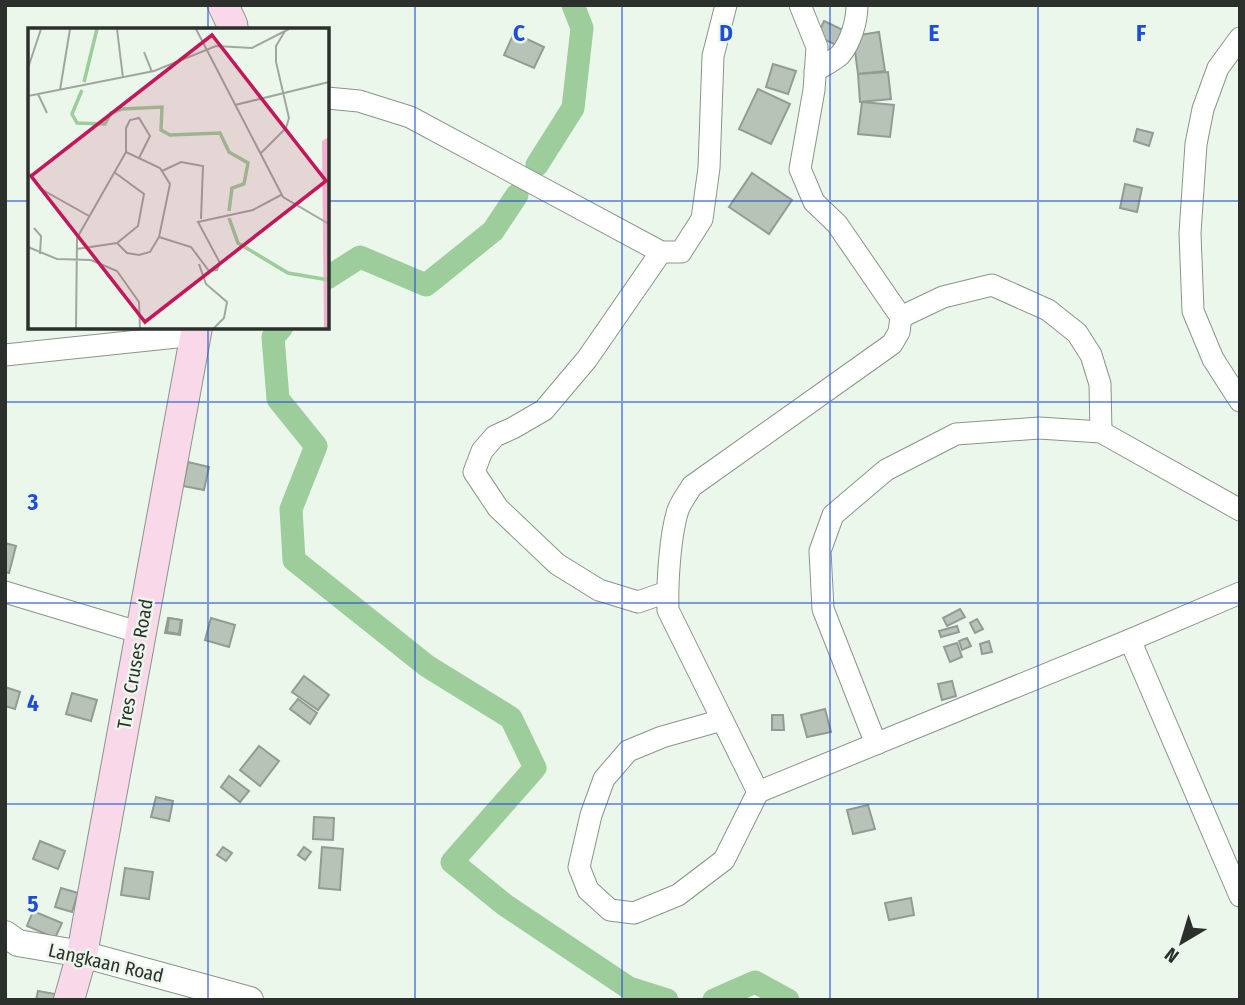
<svg xmlns="http://www.w3.org/2000/svg" width="1245" height="1005" viewBox="0 0 1245 1005" font-family="'Fira Sans Condensed',sans-serif">
<rect width="100%" height="100%" fill="#ecf7eb"/>
<g fill="none" stroke-linecap="round" stroke-linejoin="round">
<!-- canal -->
<g stroke="#9ccd9a" stroke-width="23">
<polyline points="537,165 573,108 582,28 573,5"/>
<polyline points="327,278 360,257 426,285 493,231 517,195"/>
<polyline points="282,327 273,337 278,399 316,446 291,509 294,560 427,666 511,718 535,768 452,862 505,905 629,988 667,1000"/>
<polyline points="714,1000 755,982 788,1000"/>
</g>
</g>
<!-- building -->
<g fill="#b8c3b8" stroke="#929c92" stroke-width="2">
<polygon points="824,21 843,30 836,45 817,36"/>
<polygon points="879,32 885,71 858,74 853,36"/>
<polygon points="514,33 544,47 534,68 504,55"/>
<polygon points="773,64 796,71 788,94 766,87"/>
<polygon points="888,72 891,99 860,102 858,74"/>
<polygon points="758,89 790,104 771,144 739,129"/>
<polygon points="862,102 894,105 890,137 858,134"/>
<polygon points="1137,129 1153,133 1149,146 1134,141"/>
<polygon points="752,173 792,200 769,234 729,207"/>
<polygon points="1125,184 1142,188 1137,212 1120,208"/>
<polygon points="188,462 209,467 204,490 183,486"/>
<polygon points="5,543 16,546 9,573 5,572"/>
<polygon points="960,609 965,617 947,626 943,618"/>
<polygon points="168,618 182,620 180,635 165,633"/>
<polygon points="169,618 181,620 179,634 167,632"/>
<polygon points="211,618 235,625 229,647 205,640"/>
<polygon points="977,619 983,629 975,633 970,623"/>
<polygon points="957,626 959,632 941,637 939,631"/>
<polygon points="967,638 971,646 962,650 959,641"/>
<polygon points="989,641 992,652 982,654 980,644"/>
<polygon points="957,643 962,657 950,662 944,647"/>
<polygon points="304,676 329,695 318,710 292,692"/>
<polygon points="952,681 956,696 942,700 938,684"/>
<polygon points="5,687 20,692 15,709 5,706"/>
<polygon points="72,693 97,700 91,721 66,714"/>
<polygon points="298,699 317,713 310,724 290,709"/>
<polygon points="825,709 831,732 807,737 801,715"/>
<polygon points="772,715 783,715 784,730 772,730"/>
<polygon points="259,746 279,761 260,786 240,770"/>
<polygon points="229,776 249,791 240,802 221,787"/>
<polygon points="156,797 173,801 169,821 151,817"/>
<polygon points="868,805 875,829 853,834 847,810"/>
<polygon points="314,817 334,818 333,840 313,839"/>
<polygon points="40,841 65,851 58,869 33,859"/>
<polygon points="223,847 232,853 226,861 217,855"/>
<polygon points="304,847 311,852 305,860 298,855"/>
<polygon points="322,847 343,849 340,890 319,888"/>
<polygon points="125,868 153,872 149,899 121,895"/>
<polygon points="61,888 78,893 72,912 55,907"/>
<polygon points="911,898 914,915 889,920 885,903"/>
<polygon points="33,911 62,923 55,938 27,926"/>
<polygon points="38,991 55,994 54,1000 36,1000"/>
</g>
<g fill="none" stroke-linecap="round" stroke-linejoin="round">
<!-- minor casing -->
<g stroke="#8a958a" stroke-width="23">
<g id="minor">
<path d="M800,5L817,47L814,90L800,169L814,202L837,224L901,317L899,332L892,344L692,486C687,494 681,502 678,510C670,535 667,584 668,610L758,792L1130,640L1240,593"/>
<polyline points="1240,38 1218,68 1203,109 1196,144 1190,233 1193,311 1213,359 1240,401"/>
<path d="M815,71C823,66 833,61 840,55C851,42 857,21 857,5"/>
<polyline points="327,98 359,101 410,117 661,252 681,252 702,219 709,168 713,56 726,5"/>
<polyline points="661,252 587,359 544,410 513,428 495,436 482,451 474,472 498,508 557,564 599,590 638,602 667,592"/>
<polyline points="901,317 943,297 992,285 1048,310 1077,333 1091,355 1100,384 1101,432"/>
<polyline points="5,355 196,335"/>
<polyline points="5,592 141,633"/>
<polyline points="1130,640 1240,896"/>
<polyline points="722,720 662,737 628,751 604,779 591,815 579,867 588,890 610,910 634,913 678,895 724,860 758,792"/>
<polyline points="876,744 823,609 820,551 833,515 886,470 956,434 1039,428 1101,432 1240,510"/>
</g>
</g>
<!-- tertiary casing -->
<g stroke="#8a958a" stroke-width="28">
<polyline id="tertiary" points="5,934 18,943 82,954 250,1000"/>
</g>
<!-- secondary casing -->
<g stroke="#8a958a" stroke-width="32">
<g id="secondary">
<polyline points="223,5 232,24 233,30"/>
<polyline points="69,1000 82,954 197,327"/>
</g>
</g>
<!-- minor -->
<use href="#minor" stroke="#fff" stroke-width="21"/>
<!-- tertiary -->
<use href="#tertiary" stroke="#fff" stroke-width="26"/>
<!-- secondary -->
<use href="#secondary" stroke="#f9d9e9" stroke-width="30"/>
</g>
<!-- grid -->
<path fill="none" stroke="#1d4ed8" stroke-width="2" stroke-opacity="0.55" d="M208,5V30M415,5V1000M622,5V1000M830,5V1000M1038,5V1000M5,201H30M327,201H1240M208,327V1000M5,402H1240M5,603H1240M5,804H1240"/>
<g text-anchor="middle" dominant-baseline="central" stroke-width="5" stroke-linejoin="round" paint-order="stroke">
<!-- street labels -->
<g font-size="19" fill="#2c302c" stroke="#ecf7eb">
<text transform="translate(135 664) rotate(-80)">Tres Cruses Road</text>
<text transform="translate(106 963) rotate(13)">Langkaan Road</text>
</g>
</g>
<!-- overview -->
<g transform="translate(28 28)">
<rect width="301" height="301" fill="#ecf7eb"/>
<path d="M301,109V300H296L294,113Z" fill="#f1b0ce"/>
<path fill="none" stroke="#9ccd9a" stroke-width="3.5" d="M56,54L69,1M54,62L44,86L49,95L77,96L83,85L94,81L134,79L133,102L142,107L192,105L201,124L220,135L216,156L204,160L201,183M201,190L210,215L260,245L301,252"/>
<path fill="none" stroke="#9fa79f" stroke-width="2" d="M89,1L95,50M168,1L255,169L301,196M116,24L124,44M0,40L13,1M32,62L42,1M10,66L19,85M0,68L126,43L188,18L224,20L261,1M207,77L301,54M0,80V112M98,124V100L102,92L111,90L122,108L111,130M232,126L258,100L261,90L248,34V18L257,3M134,143L153,134L175,138L173,191M0,144L13,161L61,188M6,200L13,208L12,226M89,215L99,225L111,227L122,224L131,209M0,219L29,231L63,232L89,243L111,274L112,300M49,221L89,215L110,198L116,166L86,144M171,236L178,256L199,274L196,290L186,300M48,300L49,210L98,124L132,140L142,156L131,209L163,219L181,243L189,242L192,235L170,194L225,182L253,167"/>
<path fill="#c2185b" fill-opacity="0.15" stroke="#c2185b" stroke-width="3.5" d="M184,7L298,153L117,294L3,148Z"/>
<rect width="301" height="301" fill="none" stroke="#2c302c" stroke-width="3.5"/>
</g>
<g font-size="23" text-anchor="middle" font-weight="bold" fill="#1d4ed8" stroke="#ecf7eb" stroke-width="5" stroke-linejoin="round" paint-order="stroke">
<text x="519" y="41">C</text>
<text x="726" y="41">D</text>
<text x="934" y="41">E</text>
<text x="1141" y="41">F</text>
<text x="33" y="510">3</text>
<text x="33" y="711">4</text>
<text x="33" y="912">5</text>
</g>
<!-- border -->
<rect width="1245" height="1005" fill="none" stroke="#2c302c" stroke-width="14"/>
<!-- north arrow -->
<g transform="translate(1182 942) rotate(218)" stroke="#ecf7eb" stroke-width="5" paint-order="stroke">
<path d="M0-5L12 26L0 18L-12 26Z" fill="#2c302c"/>
<text y="-10" font-size="19" font-weight="bold" text-anchor="middle" fill="#2c302c">N</text>
</g>
</svg>
